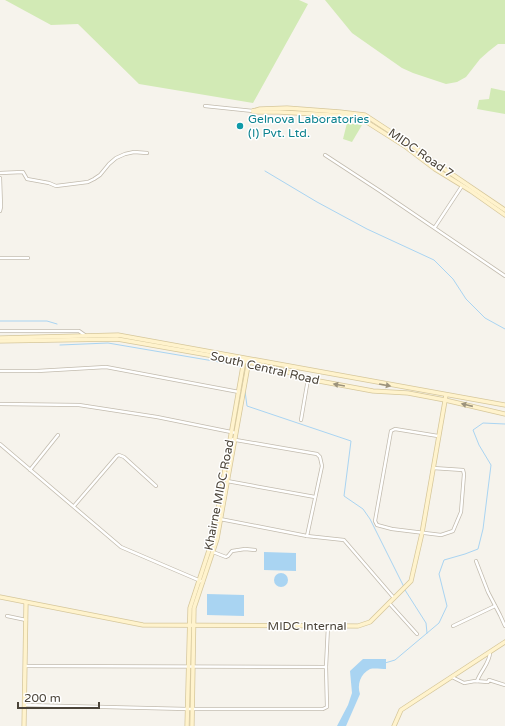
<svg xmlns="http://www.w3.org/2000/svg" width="505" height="726" viewBox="0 0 505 726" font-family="'Varela Round',sans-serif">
<rect width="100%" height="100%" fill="#f6f3ec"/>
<!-- green -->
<g fill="#d2eab5">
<polygon points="5,0 299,0 308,4 253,103 139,84 78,24 51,25"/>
<polygon points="325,0 505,0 505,44 498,44 489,51 480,59 466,77 457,82 446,84 413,73 402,68 352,33"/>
<polygon points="491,88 505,91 505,114 477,109 479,100 489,99"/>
<polygon points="347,123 362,125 352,142 343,139"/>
</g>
<!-- water -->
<g fill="#a9d4f2">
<polygon points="264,552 296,553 296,571 264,570"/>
<circle cx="281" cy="580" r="7"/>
<polygon points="207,594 244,595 244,616 207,615"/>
<path d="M363,659H386V669C381,669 374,668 370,669C360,674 357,685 360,694L346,726H337L348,705L352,693L350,671Z"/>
</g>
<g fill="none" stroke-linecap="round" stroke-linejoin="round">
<!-- stream -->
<g stroke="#a9d4f2" stroke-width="1">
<polyline points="265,171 317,202 367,229 434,260 453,279 466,299 485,318 505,329"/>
<polyline points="0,321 47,321 57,324"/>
<polyline points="60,345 108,343 237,365 241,367"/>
<polyline points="245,391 247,406 351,441 344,496 363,509 370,519 404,587"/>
<polyline points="405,590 426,623 427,633"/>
<polyline points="385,663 395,660 439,623 447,606 439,574 444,560 465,554 478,549 483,529 491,465 479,445 473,430 483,423 505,424"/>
</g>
<!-- street casing -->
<g stroke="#c2bbae" stroke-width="4">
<g id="street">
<polyline points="205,106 253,111"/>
<polyline points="325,155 380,191 505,276"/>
<polyline points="0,173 23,172 27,179 49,183 56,186 88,182 94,179 100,175 109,164 116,158 125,154 134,152 147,153"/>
<polyline points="0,178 1,207 0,211"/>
<polyline points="435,227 462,186"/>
<polyline points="0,258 28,258"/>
<polyline points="0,331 79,331 86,336"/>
<polyline points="0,371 37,371 106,367 239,392"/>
<polyline points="0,404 79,405 157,417 236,433"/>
<polyline points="301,420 308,379"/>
<polyline points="230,439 317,454 320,457 322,466 307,536"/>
<polyline points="0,444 121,547 203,582"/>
<polyline points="433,468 463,470 464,474 461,512 453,531 441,535 392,529 377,525 375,521 391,431 395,429 438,436"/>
<polyline points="30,470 58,435"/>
<polyline points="227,481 315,497"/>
<polyline points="74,506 117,456 119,455 124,457 156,486"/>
<polyline points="220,519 307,536 344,540 394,598"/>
<polyline points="213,552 226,557 228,556 232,551 245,549 255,550"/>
<polyline points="476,561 488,592 500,615 505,626"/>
<polyline points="389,603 417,634"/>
<polyline points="7,616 26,620"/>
<polyline points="453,626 495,606"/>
<polyline points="25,666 326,667"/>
<polyline points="452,677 464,683 475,681 488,682 489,680 505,685"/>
<path d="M477,681C481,670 490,663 490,652"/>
<polyline points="24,705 187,709 323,709 327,707 326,667 328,626"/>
</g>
</g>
<!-- secondary casing -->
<g stroke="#d6c79b" stroke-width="5">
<g id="secondary">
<polyline points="253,111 260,109 287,108 340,112 365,115 420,151 437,164 505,210"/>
<polyline points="253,111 256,112 279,112 349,116 362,119 406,147 435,169 471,191 505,215"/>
<polyline points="0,338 118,335 505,405"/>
<polyline points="0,341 117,339 248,362 279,369 308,379 373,391 408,393 445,400 505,414"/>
<polyline points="0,597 143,625 358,626 370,622 411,581 422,533 446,395"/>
<polyline points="24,726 26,603"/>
<polyline points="187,726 190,608 213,538 244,360"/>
<polyline points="192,726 194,608 217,539 249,360"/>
<polyline points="394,726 401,710 505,642"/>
</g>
</g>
<!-- street -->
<use href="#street" stroke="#fff" stroke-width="2.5"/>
<!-- secondary -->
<use href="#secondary" stroke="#fff3cd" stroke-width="3.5"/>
</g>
<!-- one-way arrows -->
<defs><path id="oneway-solid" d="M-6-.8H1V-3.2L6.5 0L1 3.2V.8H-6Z"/></defs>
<g fill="#9c937c">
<use href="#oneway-solid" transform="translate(339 385) rotate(-170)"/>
<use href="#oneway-solid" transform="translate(385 385) rotate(10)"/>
<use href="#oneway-solid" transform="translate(467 405) rotate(-167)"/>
</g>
<!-- markers -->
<circle fill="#0f9aa8" stroke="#fff" stroke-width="1.5" cx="240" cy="126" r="4"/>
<g text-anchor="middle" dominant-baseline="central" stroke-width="3" stroke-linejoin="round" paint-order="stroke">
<!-- culture labels -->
<g font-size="12" fill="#0d838f" stroke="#fff" text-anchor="start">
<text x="248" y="119">Gelnova Laboratories<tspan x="248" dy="14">(I) Pvt. Ltd.</tspan></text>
</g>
<!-- street labels -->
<g font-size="12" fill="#4b4439" stroke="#fff">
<text transform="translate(421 153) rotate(35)">MIDC Road 7</text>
<text transform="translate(265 368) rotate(13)">South Central Road</text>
<text transform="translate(219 495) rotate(-79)">Khairne MIDC Road</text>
<text x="307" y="626">MIDC Internal</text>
</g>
</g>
<!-- scale -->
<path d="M18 702v6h81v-6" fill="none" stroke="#4b4439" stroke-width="2"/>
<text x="24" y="702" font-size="12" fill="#4b4439" stroke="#ffffff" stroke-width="3" paint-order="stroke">200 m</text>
</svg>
